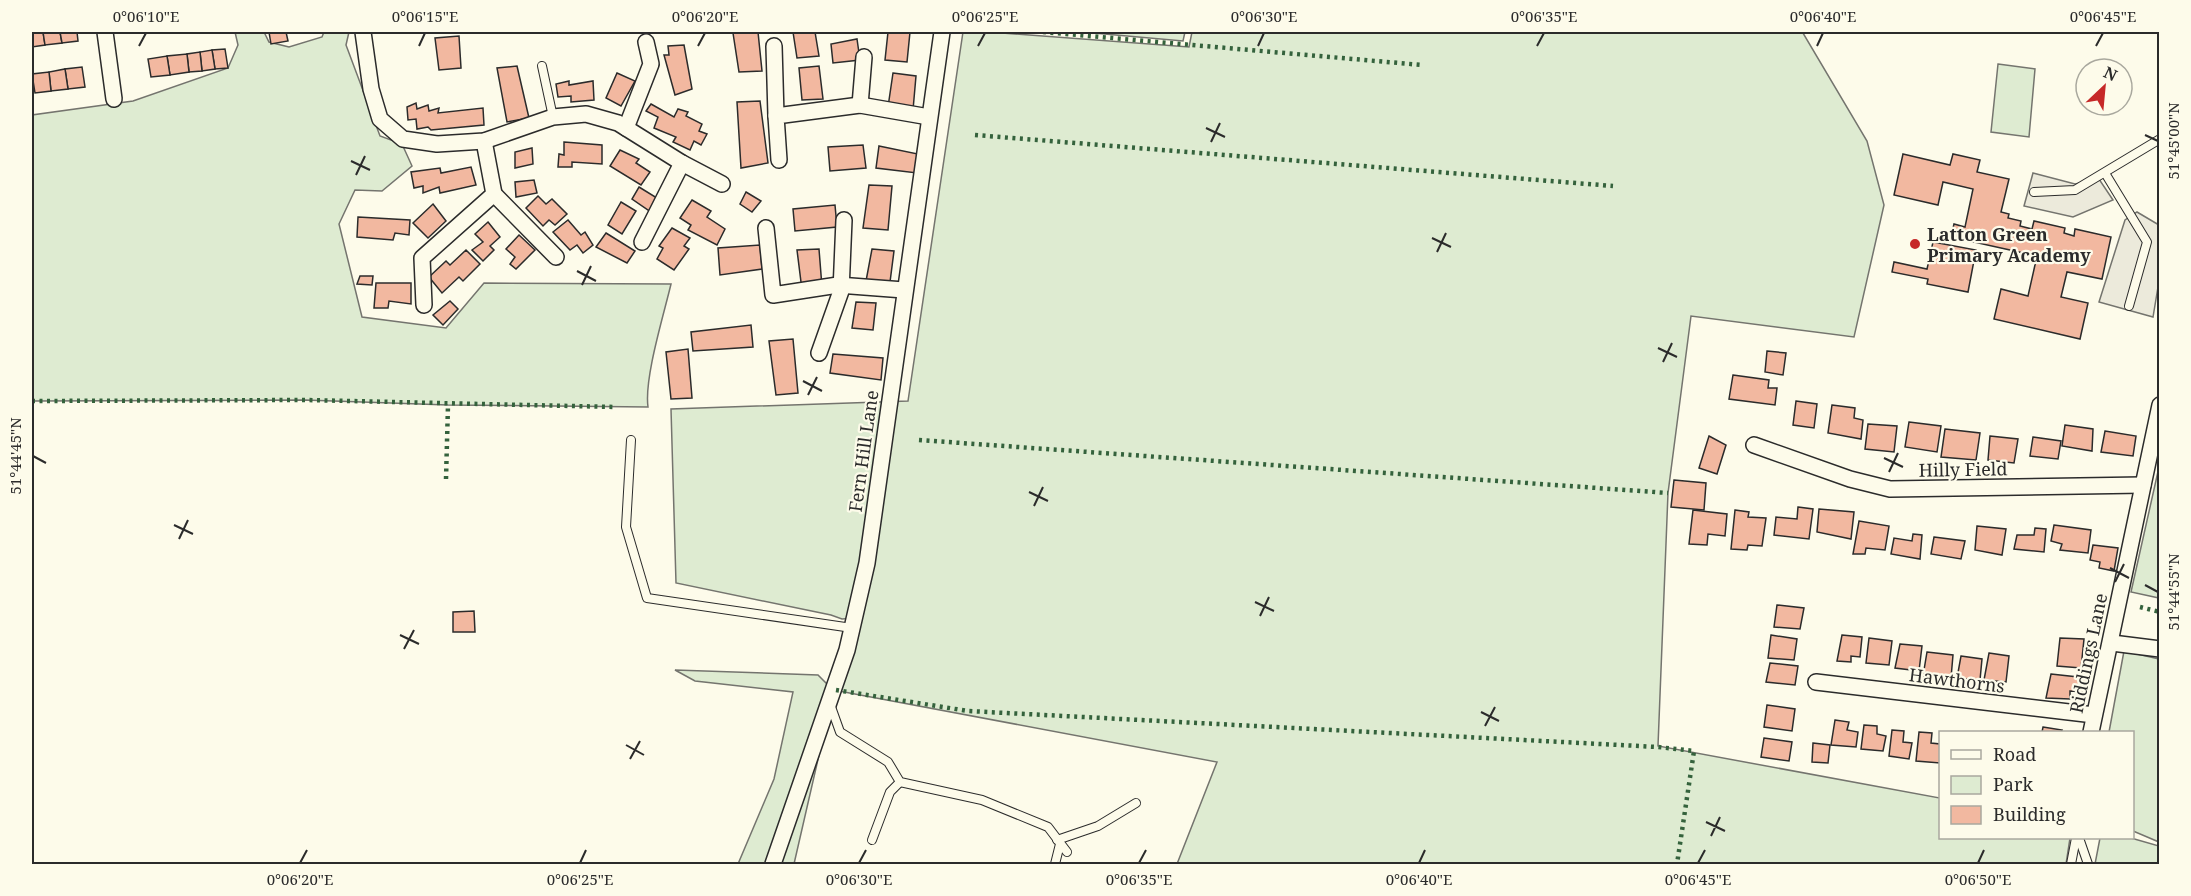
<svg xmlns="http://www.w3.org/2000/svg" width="2191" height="896" viewBox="0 0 2191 896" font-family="'Noto Serif',serif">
<rect width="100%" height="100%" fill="#fdfbea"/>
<!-- green -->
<g fill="#deebd1" stroke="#74746e" stroke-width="1.5">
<path d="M235,32H264L269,42L289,47L322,37L324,32H349L346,45L380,136L402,144L412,166L382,191L355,190L339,224L362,317L446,328L484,283L671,284C664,314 644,378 648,407L448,405L305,400L32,401V115L133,101L228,68L238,45Z"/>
<polygon points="963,32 989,32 1189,47 1192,32 1803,33 1867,141 1884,205 1854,337 1691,316 1668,493 1658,746 1940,798 1940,838 2070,838 2066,864 1177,864 1217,762 839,691 833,694 794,864 738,864 774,779 793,692 695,681 675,670 818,675 833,690 854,618 842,619 831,615 676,583 671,409 908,401"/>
<polygon points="1082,32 1185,32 1183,41"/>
<polygon points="1998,64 2035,69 2029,137 1991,132"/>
<polygon points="2159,467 2159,598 2131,592"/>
<polygon points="2124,651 2159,659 2159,842 2133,831 2132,732 2109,732"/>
<polygon points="2100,838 2131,838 2159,846 2159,864 2095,864"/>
</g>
<!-- parking -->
<g fill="#eceadb" stroke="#74746e" stroke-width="1.5">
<polygon points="2033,173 2075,184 2099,179 2113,200 2073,217 2024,206"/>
<polygon points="2137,212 2159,225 2159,281 2153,317 2099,302 2125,220"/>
</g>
<!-- building -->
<g fill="#f2b8a0" stroke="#2b2b2b" stroke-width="1.5">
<polygon points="32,32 43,32 45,45 32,47"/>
<polygon points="43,32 60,32 62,43 45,45"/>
<polygon points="60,32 77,32 78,41 62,43"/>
<polygon points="269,32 286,32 288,41 271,44"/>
<polygon points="758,32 762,71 739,72 733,33"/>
<polygon points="793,32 815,32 819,56 797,58"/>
<polygon points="888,32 910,32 907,62 885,60"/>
<polygon points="459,36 461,68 439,70 435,38"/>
<polygon points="857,39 860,60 833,63 831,44"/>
<polygon points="684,45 692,89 675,95 664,55 669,55 668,46"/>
<polygon points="225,49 228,68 215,69 212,50"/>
<polygon points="212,50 215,69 202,71 200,52"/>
<polygon points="200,52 202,71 189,72 187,54"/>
<polygon points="187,54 189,72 170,75 167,56"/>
<polygon points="167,56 170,75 151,77 148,59"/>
<polygon points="517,66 529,118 507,122 497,68"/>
<polygon points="819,66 823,99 802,100 799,68"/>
<polygon points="82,67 85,87 68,89 65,69"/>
<polygon points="65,69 68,89 51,91 49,72"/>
<polygon points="49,72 51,91 35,93 32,74"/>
<polygon points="617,73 635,81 621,106 606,98"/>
<polygon points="893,73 916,76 913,110 888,107"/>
<polygon points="569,81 569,85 593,81 594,100 571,102 571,96 558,97 556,84"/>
<polygon points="760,101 768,163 741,168 737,102"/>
<polygon points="416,103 417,109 428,105 429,111 439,108 438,113 483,108 484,125 431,130 428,127 417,129 416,119 408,120 407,107"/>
<polygon points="651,104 674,117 678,109 688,112 686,116 702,124 699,131 707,134 701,145 694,141 690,150 673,142 676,137 654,128 658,117 646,111"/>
<polygon points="564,142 602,145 602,164 572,162 572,167 558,167 559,154 564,155"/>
<polygon points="863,145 866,168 830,171 828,147"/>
<polygon points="879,146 918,154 917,173 876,168"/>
<polygon points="532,148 533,164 515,168 515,152"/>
<polygon points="620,150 639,159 636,163 650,172 641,185 610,166"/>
<polygon points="1903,154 1950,165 1953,154 1980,160 1977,172 2009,179 2001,212 2009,214 2008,218 2021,221 2020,226 2032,229 2034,221 2065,228 2064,233 2074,236 2075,229 2111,237 2102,279 2067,272 2061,297 2088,303 2080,339 1994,319 2001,289 2028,296 2037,256 1951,237 1954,224 1965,227 1973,189 1943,182 1938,205 1894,195"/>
<polygon points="471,167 476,185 440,193 439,187 423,193 423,186 414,188 411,172 440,168 441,173"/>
<polygon points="534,180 537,193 516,197 515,182"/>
<polygon points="869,185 892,186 888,230 863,228"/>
<polygon points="639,187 657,198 651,212 632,199"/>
<polygon points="746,192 761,201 752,212 740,204"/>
<polygon points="538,196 546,204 552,199 567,214 555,225 549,220 543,226 526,208"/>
<polygon points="692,200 711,211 707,217 725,229 717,245 688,230 691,225 680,218"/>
<polygon points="621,202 636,211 622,234 608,225"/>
<polygon points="433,204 446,221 428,238 413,223"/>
<polygon points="835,205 837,227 795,231 793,209"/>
<polygon points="358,217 410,220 409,235 395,233 393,240 357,237"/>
<polygon points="568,220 581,235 585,232 593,245 583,253 577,245 570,250 553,232"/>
<polygon points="488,222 500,237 490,246 494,250 483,261 472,250 483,242 475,234"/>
<polygon points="672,228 690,238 684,246 689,249 674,270 657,259 663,248 659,246"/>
<polygon points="606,233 635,251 627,263 596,247"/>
<polygon points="519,235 535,250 516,269 510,264 515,257 506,249"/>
<polygon points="1933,242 1976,250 1968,292 1927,284 1928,279 1892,272 1894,262 1927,269"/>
<polygon points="760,245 762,269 720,275 718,248"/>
<polygon points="819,249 822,287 802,290 797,250"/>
<polygon points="872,249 894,251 890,282 866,281"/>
<polygon points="466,250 480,264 463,281 459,277 442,293 429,277 446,261 450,265"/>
<polygon points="360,276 373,276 372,285 357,284"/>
<polygon points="376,283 411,283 411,304 389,301 388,308 374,308"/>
<polygon points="450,301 458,309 443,325 433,315"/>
<polygon points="856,302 876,303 873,330 852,328"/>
<polygon points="751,325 753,347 693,351 691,332"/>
<polygon points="793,339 798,393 776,395 769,341"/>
<polygon points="688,349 692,398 671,399 666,352"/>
<polygon points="1767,351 1786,353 1783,375 1765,372"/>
<polygon points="833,354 883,358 881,380 830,373"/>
<polygon points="1733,375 1769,380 1768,388 1777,388 1775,405 1729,399"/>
<polygon points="1796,401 1817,404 1814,428 1793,425"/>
<polygon points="1832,405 1855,408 1854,418 1863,420 1861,439 1828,433"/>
<polygon points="1909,422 1941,426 1937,452 1905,447"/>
<polygon points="1868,424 1897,426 1894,452 1865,449"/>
<polygon points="2065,425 2093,429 2092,451 2062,446"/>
<polygon points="1945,429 1980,433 1976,460 1941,457"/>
<polygon points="2105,431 2136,436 2133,456 2101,452"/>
<polygon points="1709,436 1726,445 1717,474 1699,468"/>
<polygon points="1990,436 2018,439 2014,463 1988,460"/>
<polygon points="2033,437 2061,441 2058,459 2030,456"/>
<polygon points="1674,480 1706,483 1704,510 1671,507"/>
<polygon points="1798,507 1813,509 1809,539 1774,535 1776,517 1797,519"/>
<polygon points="1819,509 1854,512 1851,539 1817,532"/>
<polygon points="1693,510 1727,514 1725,536 1708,534 1707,545 1689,544"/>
<polygon points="1735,510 1749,512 1748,517 1766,518 1762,546 1748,545 1747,550 1731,549"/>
<polygon points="1859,521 1889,526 1885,550 1866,548 1865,554 1853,554"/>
<polygon points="2054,525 2091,530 2088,553 2060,550 2062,544 2051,541"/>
<polygon points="1977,526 2006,529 2002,555 1975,550"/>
<polygon points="2035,528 2046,529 2044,552 2014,549 2017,535 2034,535"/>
<polygon points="1913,534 1922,535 1920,559 1891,554 1894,538 1912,541"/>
<polygon points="1934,537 1965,541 1961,559 1931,554"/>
<polygon points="2093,545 2118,548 2114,571 2099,568 2100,562 2090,560"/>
<polygon points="1777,605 1804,608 1800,629 1774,627"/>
<polygon points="474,611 475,632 453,632 453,612"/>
<polygon points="1771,635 1797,639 1794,660 1768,658"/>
<polygon points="1842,635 1862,637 1860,657 1851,656 1851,662 1837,661"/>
<polygon points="1869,638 1892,641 1889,665 1866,663"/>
<polygon points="2060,638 2084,639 2081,668 2057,666"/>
<polygon points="1900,644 1922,646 1919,671 1895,668"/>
<polygon points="1927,652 1953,655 1951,678 1923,676"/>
<polygon points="1989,653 2009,656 2006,682 1984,680"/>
<polygon points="1961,656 1982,659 1980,680 1957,678"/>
<polygon points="1770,663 1798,666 1795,685 1766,682"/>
<polygon points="2051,674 2087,678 2084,692 2070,691 2070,699 2046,698"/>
<polygon points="1767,705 1795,709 1792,731 1764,727"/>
<polygon points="1835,720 1849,722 1847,730 1858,732 1856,747 1831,745"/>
<polygon points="1864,725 1877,726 1877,734 1886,736 1883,751 1861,749"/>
<polygon points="2043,727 2062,730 2061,732 2042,732"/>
<polygon points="1892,730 1904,731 1903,742 1912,743 1909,759 1889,756"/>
<polygon points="1919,732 1932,733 1931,743 1940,744 1940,763 1916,761"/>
<polygon points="1764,738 1792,742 1789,761 1761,757"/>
<polygon points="1813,743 1830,745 1828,763 1812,762"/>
</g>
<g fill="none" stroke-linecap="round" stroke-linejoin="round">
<!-- lane casing -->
<g stroke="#2b2b2b" stroke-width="10">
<g id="lane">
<polyline points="542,66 553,117"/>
<polyline points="2105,173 2147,242 2129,306"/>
<polyline points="2034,192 2075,190 2160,139"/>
<polyline points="631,440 626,527 647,598 852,628"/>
<polyline points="830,704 840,732 888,762 900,782 982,800 1048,827 1067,852"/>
<polyline points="2079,838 2088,864"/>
<polyline points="872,840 890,792 900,782"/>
<polyline points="1057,840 1098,826 1136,803"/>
<polyline points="1055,864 1060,844"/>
<polyline points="2071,864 2076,838"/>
</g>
</g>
<!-- street casing -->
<g stroke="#2b2b2b" stroke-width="18">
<g id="street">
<polyline points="105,32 114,99"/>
<polyline points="363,32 371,89 380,119 403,139 437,144 484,141 553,117 586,114 618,123 682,163 722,184"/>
<polyline points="774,46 776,116"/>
<polyline points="860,105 864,57"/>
<polyline points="626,128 651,64 646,42"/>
<polyline points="779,160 776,116 860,105 929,117"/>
<polyline points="494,194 556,257"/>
<polyline points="766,228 773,295 838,285 904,290"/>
<polyline points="642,242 682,163"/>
<polyline points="424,305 422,258 494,194 484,141"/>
<polyline points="819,353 841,291 844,220"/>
<polyline points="1754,445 1850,479 1890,489 2143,485"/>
<polyline points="2112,643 2160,649"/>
<polyline points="1816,682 2094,715"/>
<polyline points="2091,732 2160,405"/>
<polyline points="773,864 847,650 867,563 942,32"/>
</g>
</g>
<!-- lane -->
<use href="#lane" stroke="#fdfbea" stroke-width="8"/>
<!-- street -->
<use href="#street" stroke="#fdfbea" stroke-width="15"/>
<!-- hedge -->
<g stroke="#34623c" stroke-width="4.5" stroke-dasharray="3 4.5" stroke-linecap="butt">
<polyline points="1043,32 1422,65"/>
<polyline points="975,135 1613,186"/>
<polyline points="32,401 305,400 616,407"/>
<polyline points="919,440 1668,493"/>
<polyline points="446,479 448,405"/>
<polyline points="2140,607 2160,612"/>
<polyline points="836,690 968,711 1658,747 1694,751 1677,864"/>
</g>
</g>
<!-- ticks -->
<path fill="none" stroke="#2b2b2b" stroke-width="2" d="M139,46L146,33M419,46L425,33M698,46L705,33M978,46L985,33M1258,46L1264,33M1537,46L1544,33M1817,46L1823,33M2096,46L2103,33M1206,128L1225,137M2145,135L2158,141M1211,142L1220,123M351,161L370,170M356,175L365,156M1432,238L1451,247M1437,252L1446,233M577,271L596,281M582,285L591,266M1658,348L1677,357M1663,362L1672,343M803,381L822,391M808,395L817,377M33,456L46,463M1884,458L1903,467M1889,472L1898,453M1029,492L1048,501M1034,506L1043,487M174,525L193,534M179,539L188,520M2110,568L2129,578M2115,582L2124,564M2145,585L2158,592M1255,602L1274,611M1260,616L1269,597M400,635L419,644M404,649L414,630M1481,712L1499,721M1485,726L1495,707M626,745L644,755M630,759L640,741M1706,822L1725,831M1711,836L1720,817M300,863L307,850M580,863L586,850M859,863L866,850M1139,863L1146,850M1419,863L1425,850M1698,863L1705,850M1978,863L1984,850"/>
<!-- markers -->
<circle fill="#c62828" stroke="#fdfbea" stroke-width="2" cx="1915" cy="244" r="6"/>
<g text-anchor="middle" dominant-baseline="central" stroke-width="4.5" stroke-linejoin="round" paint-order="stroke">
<!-- poi labels -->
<g font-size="18" font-weight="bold" fill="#2b2b2b" stroke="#fdfbea" text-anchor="start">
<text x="1927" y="234">Latton Green<tspan x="1927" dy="21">Primary Academy</tspan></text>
</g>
<!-- street labels -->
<g font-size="18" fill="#2b2b2b" stroke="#fdfbea">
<text transform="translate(863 451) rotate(-82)">Fern Hill Lane</text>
<text transform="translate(1963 469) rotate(-1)">Hilly Field</text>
<text transform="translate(2088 653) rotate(-78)">Riddings Lane</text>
<text transform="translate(1957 680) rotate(7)">Hawthorns</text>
</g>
</g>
<!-- border -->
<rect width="2191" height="896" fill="none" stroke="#fdfbea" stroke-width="66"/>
<!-- legend -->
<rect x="1939" y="731" width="195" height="108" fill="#fdfbea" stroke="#a9a89e" stroke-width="1.5"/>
<rect x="1951" y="750" width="30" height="9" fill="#fdfbea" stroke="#a9a89e" stroke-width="1.5"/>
<text x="1993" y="761" font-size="18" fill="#2b2b2b">Road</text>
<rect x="1951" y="776" width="30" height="18" fill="#deebd1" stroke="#a9a89e" stroke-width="1.5"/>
<text x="1993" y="791" font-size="18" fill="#2b2b2b">Park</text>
<rect x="1951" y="806" width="30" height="18" fill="#f2b8a0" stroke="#a9a89e" stroke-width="1.5"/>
<text x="1993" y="821" font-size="18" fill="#2b2b2b">Building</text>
<!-- north arrow -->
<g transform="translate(2104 87) rotate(26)"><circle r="28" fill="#fdfbea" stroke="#a9a89e" stroke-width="1.5"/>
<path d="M0-4.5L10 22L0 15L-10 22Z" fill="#c62828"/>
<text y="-9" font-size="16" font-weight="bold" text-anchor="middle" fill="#2b2b2b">N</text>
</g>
<rect x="33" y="33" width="2125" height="830" fill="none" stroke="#2b2b2b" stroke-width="2"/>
<g font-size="15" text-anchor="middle" fill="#2b2b2b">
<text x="146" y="22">0°06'10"E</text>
<text x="425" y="22">0°06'15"E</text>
<text x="705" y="22">0°06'20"E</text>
<text x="985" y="22">0°06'25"E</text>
<text x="1264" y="22">0°06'30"E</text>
<text x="1544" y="22">0°06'35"E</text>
<text x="1823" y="22">0°06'40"E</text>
<text x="2103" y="22">0°06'45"E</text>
<text transform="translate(2174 141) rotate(-90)" y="5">51°45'00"N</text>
<text transform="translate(16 456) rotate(-90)" y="5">51°44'45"N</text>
<text transform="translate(2174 592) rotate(-90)" y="5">51°44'55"N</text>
<text x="300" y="885">0°06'20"E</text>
<text x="580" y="885">0°06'25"E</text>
<text x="859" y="885">0°06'30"E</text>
<text x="1139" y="885">0°06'35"E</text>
<text x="1419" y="885">0°06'40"E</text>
<text x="1698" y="885">0°06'45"E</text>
<text x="1978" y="885">0°06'50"E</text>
</g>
</svg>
